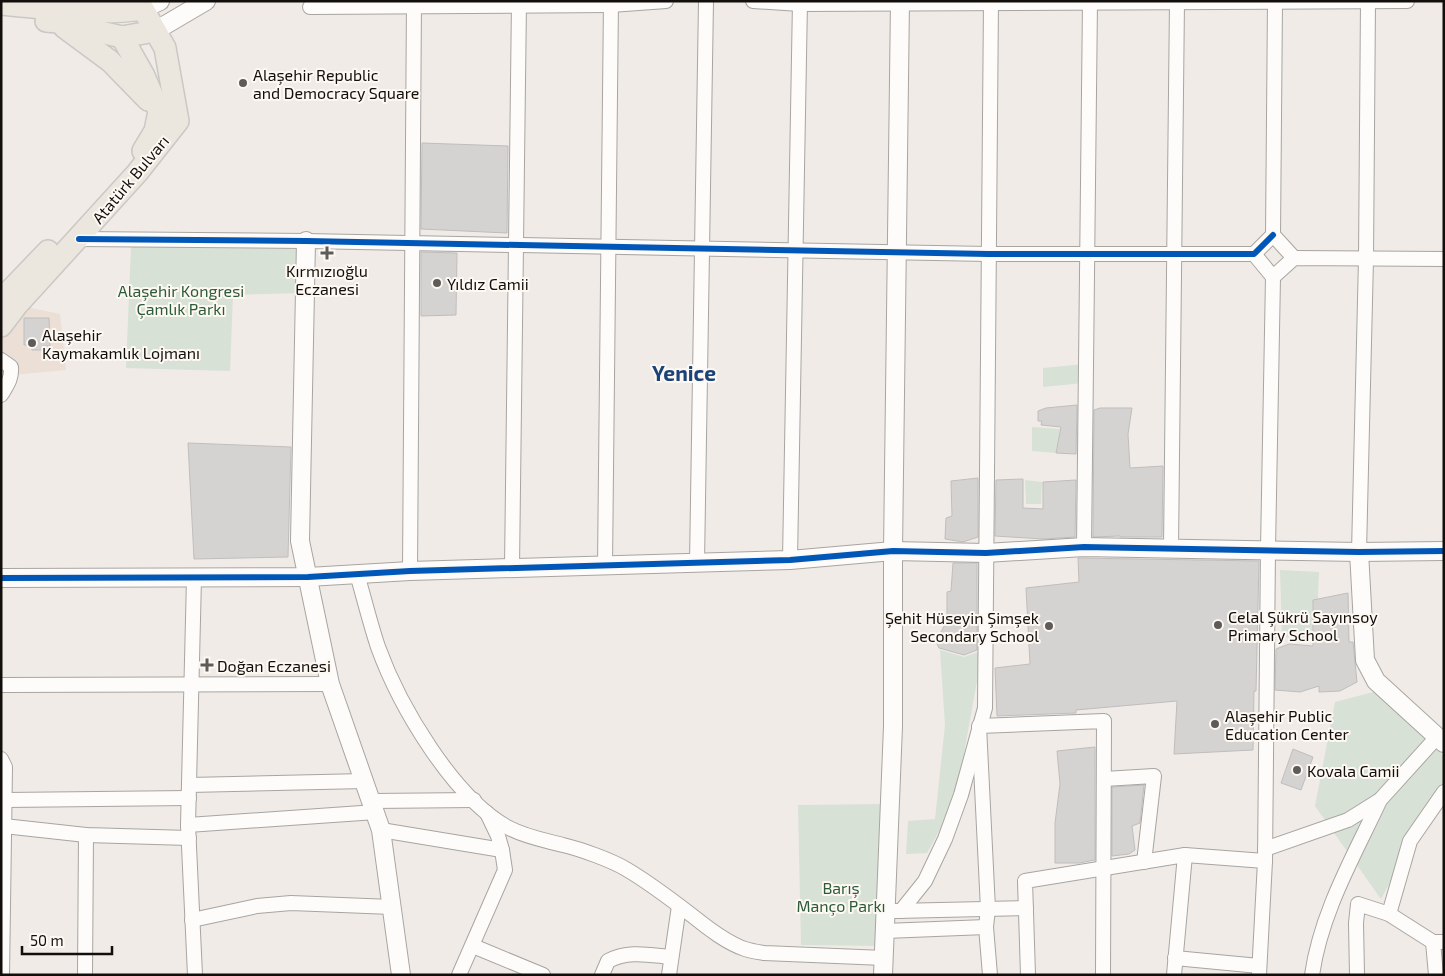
<svg xmlns="http://www.w3.org/2000/svg" width="1445" height="976" viewBox="0 0 1445 976" font-family="'Exo 2',sans-serif">
<rect width="100%" height="100%" fill="#f0ebe6"/>
<!-- built -->
<polygon fill="#ebdfd6" points="17,305 60,314 66,370 12,375 1,360 1,326"/>
<!-- green -->
<g fill="#d8e1d6">
<polygon points="300,245 300,293 233,295 230,371 126,368 131,247"/>
<polygon points="1085,364 1083,383 1043,387 1043,368"/>
<polygon points="1032,427 1060,429 1056,453 1032,451"/>
<polygon points="1025,480 1042,482 1041,504 1026,504"/>
<polygon points="1280,570 1319,572 1316,639 1282,637"/>
<polygon points="940,650 964,657 981,651 979,670 959,781 942,826 927,853 906,854 908,821 935,819 945,725"/>
<polygon points="1385,689 1444,757 1444,784 1381,899 1315,806 1335,702"/>
<polygon points="885,804 880,946 801,945 798,805"/>
</g>
<!-- building -->
<g fill="#d5d3d2" stroke="#c0bebd">
<polygon points="422,143 508,146 507,233 421,229"/>
<polygon points="421,252 457,253 456,315 421,316"/>
<polygon points="24,318 49,318 50,346 43,346 43,350 32,350 31,345 24,345"/>
<polygon points="1077,405 1076,454 1056,453 1061,427 1041,425 1042,421 1038,421 1038,411 1046,408"/>
<polygon points="1100,408 1132,408 1128,434 1130,468 1163,466 1162,537 1120,537 1120,536 1093,537 1094,410"/>
<polygon points="188,443 291,447 288,557 194,559"/>
<polygon points="978,478 978,537 963,542 945,539 946,518 952,516 951,481"/>
<polygon points="1023,479 1023,508 1043,509 1043,482 1076,480 1075,537 1043,539 995,536 996,480"/>
<polygon points="1078,558 1259,561 1256,691 1254,691 1253,750 1174,754 1177,701 1076,710 1076,713 997,716 995,668 1030,664 1026,588 1079,582"/>
<polygon points="953,563 977,563 977,650 964,655 939,648 936,641 947,621 947,592 951,591"/>
<polygon points="1348,593 1349,642 1353,642 1357,682 1340,691 1319,692 1319,686 1300,692 1275,690 1276,649 1289,644 1313,646 1313,600"/>
<polygon points="1095,747 1095,860 1079,863 1055,863 1055,823 1060,784 1057,751"/>
<polygon points="1293,749 1313,757 1301,790 1281,783"/>
<polygon points="1144,785 1140,823 1132,826 1135,850 1129,854 1112,856 1112,787"/>
</g>
<g fill="none" stroke-linecap="round" stroke-linejoin="round">
<!-- minor casing -->
<g stroke="#a8a5a1" stroke-width="16">
<g id="minor">
<polyline points="753,1 800,4 1407,1"/>
<polyline points="1275,1 1273,235 1294,258"/>
<polyline points="310,7 611,5 666,1"/>
<polyline points="79,239 306,241 988,254 1254,254 1273,235"/>
<polyline points="1254,254 1273,277 1268,549 1265,861 1259,975"/>
<polyline points="1273,277 1294,258 1444,259"/>
<path d="M1,360L11,367C12,379 7,385 1,395"/>
<polyline points="1084,547 1090,1"/>
<polyline points="1171,548 1177,1"/>
<polyline points="1359,552 1366,259 1368,1"/>
<polyline points="790,560 800,1"/>
<polyline points="697,563 706,1"/>
<polyline points="605,565 611,1"/>
<polyline points="512,568 519,1"/>
<polyline points="410,571 414,1"/>
<path d="M357,574C364,598 370,623 378,647C399,705 453,798 509,828C526,837 544,840 563,845C580,849 611,860 626,869C650,883 672,900 694,917C709,929 727,943 745,949C751,951 758,952 764,953L884,958"/>
<polyline points="194,578 188,825 195,975"/>
<polyline points="1,685 330,684"/>
<polyline points="1,759 5,767 2,975"/>
<polyline points="1104,779 1154,776 1144,862"/>
<polyline points="189,785 365,781"/>
<polyline points="5,800 189,798"/>
<polyline points="372,801 474,800"/>
<polyline points="188,825 376,812"/>
<polyline points="4,826 86,835 189,838"/>
<polyline points="381,830 502,850"/>
<polyline points="1265,849 1348,820 1380,800 1437,737"/>
<polyline points="895,911 1026,908"/>
<polyline points="901,911 925,881 945,839 961,795 985,708 991,1"/>
<polyline points="1389,914 1410,841 1444,792"/>
<polyline points="192,920 257,906 291,903 392,907"/>
<polyline points="885,931 986,927"/>
<polyline points="1433,942 1436,975"/>
<polyline points="473,946 543,975"/>
<polyline points="1175,958 1259,966"/>
<polyline points="85,975 86,835"/>
<polyline points="459,975 505,870 502,850 498,836 487,813"/>
<path d="M602,975L608,961C628,950 649,955 671,957"/>
<polyline points="669,975 679,906"/>
<polyline points="990,975 986,927 988,909 979,726 1104,721 1103,975"/>
<polyline points="1028,975 1025,881 1185,855 1265,861"/>
<polyline points="1174,975 1185,855"/>
<path d="M1312,975C1321,912 1354,856 1380,800"/>
<polyline points="1357,975 1356,923 1358,904 1389,914 1433,942 1444,942"/>
</g>
</g>
<!-- tertiary casing -->
<g stroke="#a8a5a1" stroke-width="20">
<g id="tertiary">
<polyline points="143,9 160,1"/>
<polyline points="155,31 206,1"/>
<polyline points="306,241 300,541 330,684 381,830 401,975"/>
<polyline points="1359,552 1365,660 1376,681 1444,743"/>
<polyline points="1,578 308,577 410,571 790,560 893,551 986,553 1084,547 1359,552 1444,551"/>
<polyline points="883,975 893,726 893,551 900,1"/>
</g>
</g>
<!-- primary casing -->
<g stroke="#cac8c5" stroke-width="24">
<g id="primary">
<path d="M1,4C48,8 95,16 143,9L165,48L178,121L137,173L17,305L1,326"/>
<polyline points="46,21 58,22 122,37 155,31"/>
<polyline points="64,27 110,61 148,100"/>
<polyline points="122,37 144,76 159,111 155,131 143,151"/>
<polyline points="1,300 48,251"/>
</g>
</g>
<!-- minor -->
<use href="#minor" stroke="#fdfcfb" stroke-width="14"/>
<!-- tertiary -->
<use href="#tertiary" stroke="#fdfcfb" stroke-width="18"/>
<!-- primary -->
<use href="#primary" stroke="#ebe7de" stroke-width="21"/>
<!-- cycleway casing -->
<g stroke="#fef8f3" stroke-width="9">
<g id="cycleway">
<polyline points="79,239 306,241 988,254 1254,254 1273,235"/>
<polyline points="1,578 308,577 410,571 790,560 893,551 986,553 1084,547 1359,552 1444,551"/>
</g>
</g>
<!-- cycleway -->
<use href="#cycleway" stroke="#0057b8" stroke-width="6"/>
</g>
<!-- markers -->
<g fill="#5f5b58" stroke="#fef8f3" stroke-width="2">
<circle cx="243" cy="83" r="5"/>
<path d="M324.5 245.5h5v5h5v5h-5v5h-5v-5h-5v-5h5z"/>
<circle cx="437" cy="283" r="5"/>
<circle cx="32" cy="343" r="5"/>
<circle cx="1218" cy="625" r="5"/>
<circle cx="1049" cy="626" r="5"/>
<path d="M204.5 657.5h5v5h5v5h-5v5h-5v-5h-5v-5h5z"/>
<circle cx="1215" cy="724" r="5"/>
<circle cx="1297" cy="770" r="5"/>
</g>
<g text-anchor="middle" dominant-baseline="central" stroke-width="4" stroke-linejoin="round" paint-order="stroke">
<!-- poi labels -->
<g font-size="16" fill="#110e0b" stroke="#fef8f3" text-anchor="start">
<text x="253" y="74">Alaşehir Republic<tspan x="253" dy="18">and Democracy Square</tspan></text>
<text x="327" y="270" text-anchor="middle">Kırmızıoğlu<tspan x="327" dy="18">Eczanesi</tspan></text>
<text x="447" y="283">Yıldız Camii</text>
<text x="42" y="334">Alaşehir<tspan x="42" dy="18">Kaymakamlık Lojmanı</tspan></text>
<text x="1228" y="616">Celal Şükrü Sayınsoy<tspan x="1228" dy="18">Primary School</tspan></text>
<text x="1039" y="617" text-anchor="end">Şehit Hüseyin Şimşek<tspan x="1039" dy="18">Secondary School</tspan></text>
<text x="217" y="665">Doğan Eczanesi</text>
<text x="1225" y="715">Alaşehir Public<tspan x="1225" dy="18">Education Center</tspan></text>
<text x="1307" y="770">Kovala Camii</text>
</g>
<!-- street labels -->
<g font-size="16" fill="#110e0b" stroke="#fef8f3">
<text transform="translate(130 179) rotate(-50)">Atatürk Bulvarı</text>
</g>
<!-- park labels -->
<g font-size="16" fill="#2c5b39" stroke="#fef8f3">
<text x="181" y="290">Alaşehir Kongresi<tspan x="181" dy="18">Çamlık Parkı</tspan></text>
<text x="841" y="887">Barış<tspan x="841" dy="18">Manço Parkı</tspan></text>
</g>
<!-- district labels -->
<g font-size="21" font-weight="bold" fill="#1a4377" stroke="#fef8f3">
<text x="684" y="372">Yenice</text>
</g>
</g>
<!-- border -->
<rect width="1445" height="976" fill="none" stroke="#110e0b" stroke-width="5"/>
<!-- scale -->
<path d="M22 946v8h90v-8" fill="none" stroke="#110e0b" stroke-width="2.5"/>
<text x="30" y="946" font-size="15" fill="#110e0b" stroke="#fef8f3" stroke-width="4" paint-order="stroke">50 m</text>
</svg>
